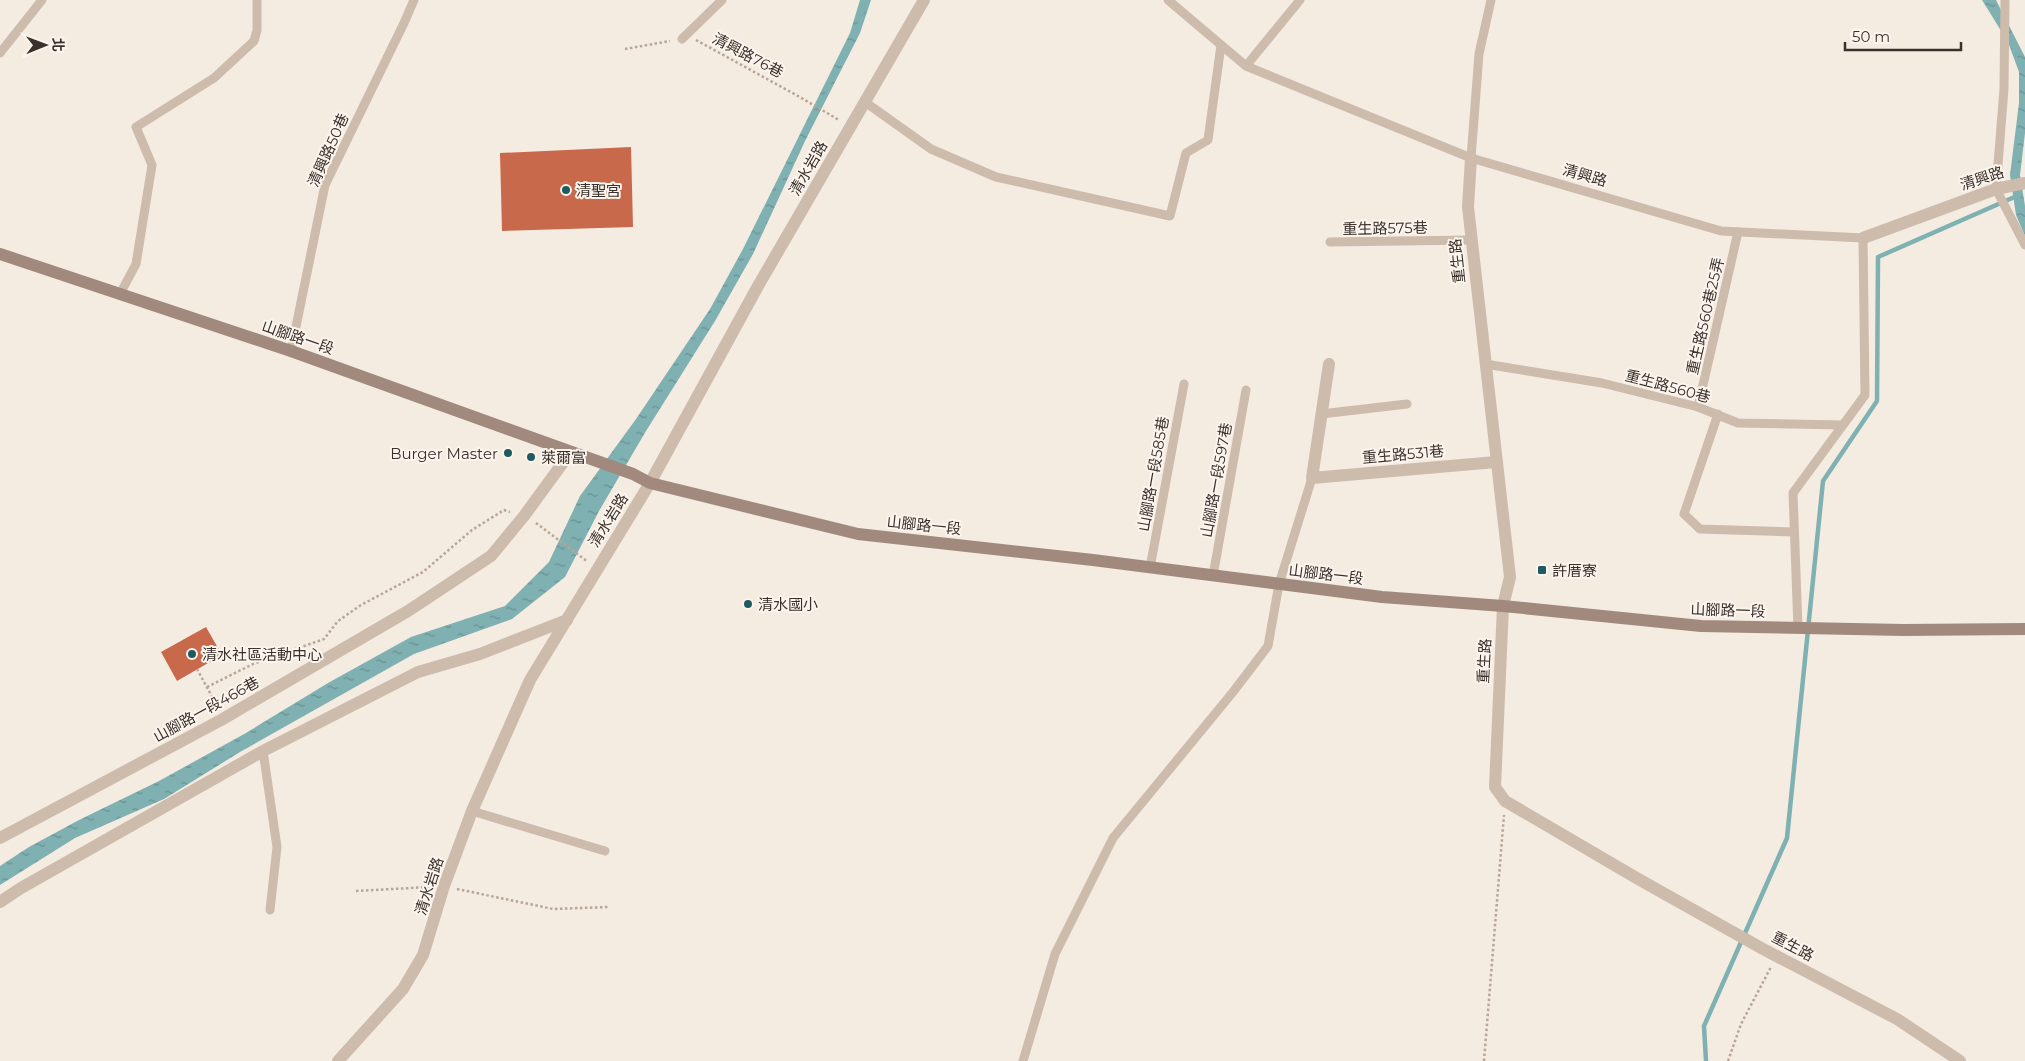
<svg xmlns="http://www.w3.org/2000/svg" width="2025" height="1061" viewBox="0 0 2025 1061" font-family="Montserrat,'Noto Sans TC',sans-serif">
<defs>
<pattern id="water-ripples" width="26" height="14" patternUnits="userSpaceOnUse" patternTransform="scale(1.25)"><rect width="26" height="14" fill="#7fb0b2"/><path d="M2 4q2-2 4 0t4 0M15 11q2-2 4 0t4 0" fill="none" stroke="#699091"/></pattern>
</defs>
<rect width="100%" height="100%" fill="#f4ebe1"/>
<!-- water -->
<g fill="url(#water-ripples)">
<polygon points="860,0 871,0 860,33 805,141 753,254 715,321 646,431 599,511 565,577 512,619 414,654 240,752 164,799 75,838 0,885 0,866 29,847 79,820 159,781 246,733 328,683 411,637 505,606 549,562 580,496 636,419 710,309 743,249 850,33"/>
<polygon points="1982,0 1996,0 2025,57 2025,133 2020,175 2025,206 2025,236 2016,215 2010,175 2019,103 2019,72 2008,42"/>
</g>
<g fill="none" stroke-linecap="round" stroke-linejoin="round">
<!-- stream -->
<polyline stroke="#7fb0b2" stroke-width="4.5" points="1706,1061 1704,1026 1787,838 1823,481 1877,401 1878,257 2019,195"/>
</g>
<!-- building -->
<g fill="#c8694b">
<polygon points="631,147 633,227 502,231 500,153"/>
<polygon points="206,627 222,655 177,681 161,652"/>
</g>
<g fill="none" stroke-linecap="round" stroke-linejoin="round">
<!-- path -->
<g stroke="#b9a596" stroke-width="2.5" stroke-dasharray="2.5 2.5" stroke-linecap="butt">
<polyline points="696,40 798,96 839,120"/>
<polyline points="625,49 670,41"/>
<polyline points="536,523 588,562"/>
<polyline points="197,669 217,706"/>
<polyline points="207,687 253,664 324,639 338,621 361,605 423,572 472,530 504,510 510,512"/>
<polyline points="457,889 553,909 608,907"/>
<polyline points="356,891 429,887"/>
<polyline points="1484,1061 1504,815"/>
<polyline points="1728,1061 1741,1024 1771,967"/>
</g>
<!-- service -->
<g stroke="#cdbbac" stroke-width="9">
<polyline points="1168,0 1246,66 1471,158 1721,231 1863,238 1865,395 1793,493 1798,628"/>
<polyline points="2005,0 2004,89 1996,189 2025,245"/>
<polyline points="682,39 722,0"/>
<polyline points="0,53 42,0"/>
<polyline points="1246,66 1300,0"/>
<polyline points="865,102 931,149 996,177 1170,216 1186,153 1208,140 1221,45"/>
<polyline points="1471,158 1479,54 1491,0"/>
<polyline points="1330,242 1471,240"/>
<polyline points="120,294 136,264 152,165 136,127 214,78 254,41 257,30 257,0"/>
<polyline points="291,351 325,185 404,23 414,0"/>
<polyline points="1485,364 1602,383 1698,407 1738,423 1843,425"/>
<polyline points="1698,407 1738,232"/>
<polyline points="1321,414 1407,404"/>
<polyline points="1718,414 1684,514 1700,529 1794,532"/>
<polyline points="1150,568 1184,384"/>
<polyline points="1213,576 1246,390"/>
<polyline points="263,751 277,847 270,910"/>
<polyline points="472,811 605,851"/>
<polyline points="1023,1061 1055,954 1113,838 1233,692 1268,646 1279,584 1312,478"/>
</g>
<!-- minor -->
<g stroke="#cdbbac" stroke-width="12">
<polyline points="1471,158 1468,207 1510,577 1503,606 1495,787 1505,801 1640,880 1763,949 1897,1019 1960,1061"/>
<polyline points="1863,238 1996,189 2025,183"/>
<polyline points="1329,364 1312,478 1496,462"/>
<polyline points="0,838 221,720 408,611 491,556 524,516 570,453"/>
<polyline points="0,902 21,888 263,751 418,672 480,654 567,620"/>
<polyline points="338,1061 403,989 423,955 444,886 472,811 530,680 650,483"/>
</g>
<!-- tertiary -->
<polyline stroke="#cdbbac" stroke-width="12" points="650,483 758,286 924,0"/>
<!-- secondary -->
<polyline stroke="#a18a7d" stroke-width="12" points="0,254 291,351 633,474 650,483 858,534 1093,560 1382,597 1503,606 1701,626 1903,630 2025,629"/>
</g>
<!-- markers -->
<g fill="#1f5a5e" stroke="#fbf5ee" stroke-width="2">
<circle cx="566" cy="190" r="5"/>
<circle cx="508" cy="453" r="5"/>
<circle cx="531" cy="457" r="5"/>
<rect x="1537" y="565" width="10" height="10" rx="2.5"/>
<circle cx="748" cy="604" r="5"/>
<circle cx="192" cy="654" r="5"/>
</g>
<g text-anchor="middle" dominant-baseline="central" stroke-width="4" stroke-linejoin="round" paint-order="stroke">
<!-- street labels -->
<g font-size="15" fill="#3b302b" stroke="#fbf5ee">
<text transform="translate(748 55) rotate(28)">清興路76巷</text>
<text transform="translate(328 150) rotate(-66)">清興路50巷</text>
<text transform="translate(808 168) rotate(-60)">清水岩路</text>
<text transform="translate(1585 175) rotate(16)">清興路</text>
<text transform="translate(1982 178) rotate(-18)">清興路</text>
<text transform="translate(1385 228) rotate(-1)">重生路575巷</text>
<text transform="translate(1457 261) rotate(-96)">重生路</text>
<text transform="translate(1705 316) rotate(-77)">重生路560巷25弄</text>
<text transform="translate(298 337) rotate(19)">山腳路一段</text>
<text transform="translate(1668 386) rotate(15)">重生路560巷</text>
<text transform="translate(1403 454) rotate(-5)">重生路531巷</text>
<text transform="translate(1153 474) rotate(-80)">山腳路一段585巷</text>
<text transform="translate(1216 480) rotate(-80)">山腳路一段597巷</text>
<text transform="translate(608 520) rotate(-58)">清水岩路</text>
<text transform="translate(924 525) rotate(6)">山腳路一段</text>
<text transform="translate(1326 574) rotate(7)">山腳路一段</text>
<text transform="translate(1728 610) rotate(2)">山腳路一段</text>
<text transform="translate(1484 661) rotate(-87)">重生路</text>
<text transform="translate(206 709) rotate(-29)">山腳路一段466巷</text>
<text transform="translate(429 886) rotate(-72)">清水岩路</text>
<text transform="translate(1793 946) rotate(28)">重生路</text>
</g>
<!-- poi labels -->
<g font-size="15" fill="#3b302b" stroke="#fbf5ee" text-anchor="start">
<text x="576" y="190">清聖宮</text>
<text x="498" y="453" text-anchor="end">Burger Master</text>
<text x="541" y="457">萊爾富</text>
<text x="1552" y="570">許厝寮</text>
<text x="758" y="604">清水國小</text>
<text x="202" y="654">清水社區活動中心</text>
</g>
</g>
<!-- north arrow -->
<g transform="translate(45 45) rotate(89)" stroke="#fbf5ee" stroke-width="4" paint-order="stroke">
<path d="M0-4L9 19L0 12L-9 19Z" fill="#3b302b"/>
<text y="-8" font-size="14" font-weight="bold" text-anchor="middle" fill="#3b302b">北</text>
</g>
<!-- scale -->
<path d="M1845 42v8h116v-8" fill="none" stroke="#3b302b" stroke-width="2.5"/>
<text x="1852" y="42" font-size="15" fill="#3b302b" stroke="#fbf5ee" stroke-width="4" paint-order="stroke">50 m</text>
</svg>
